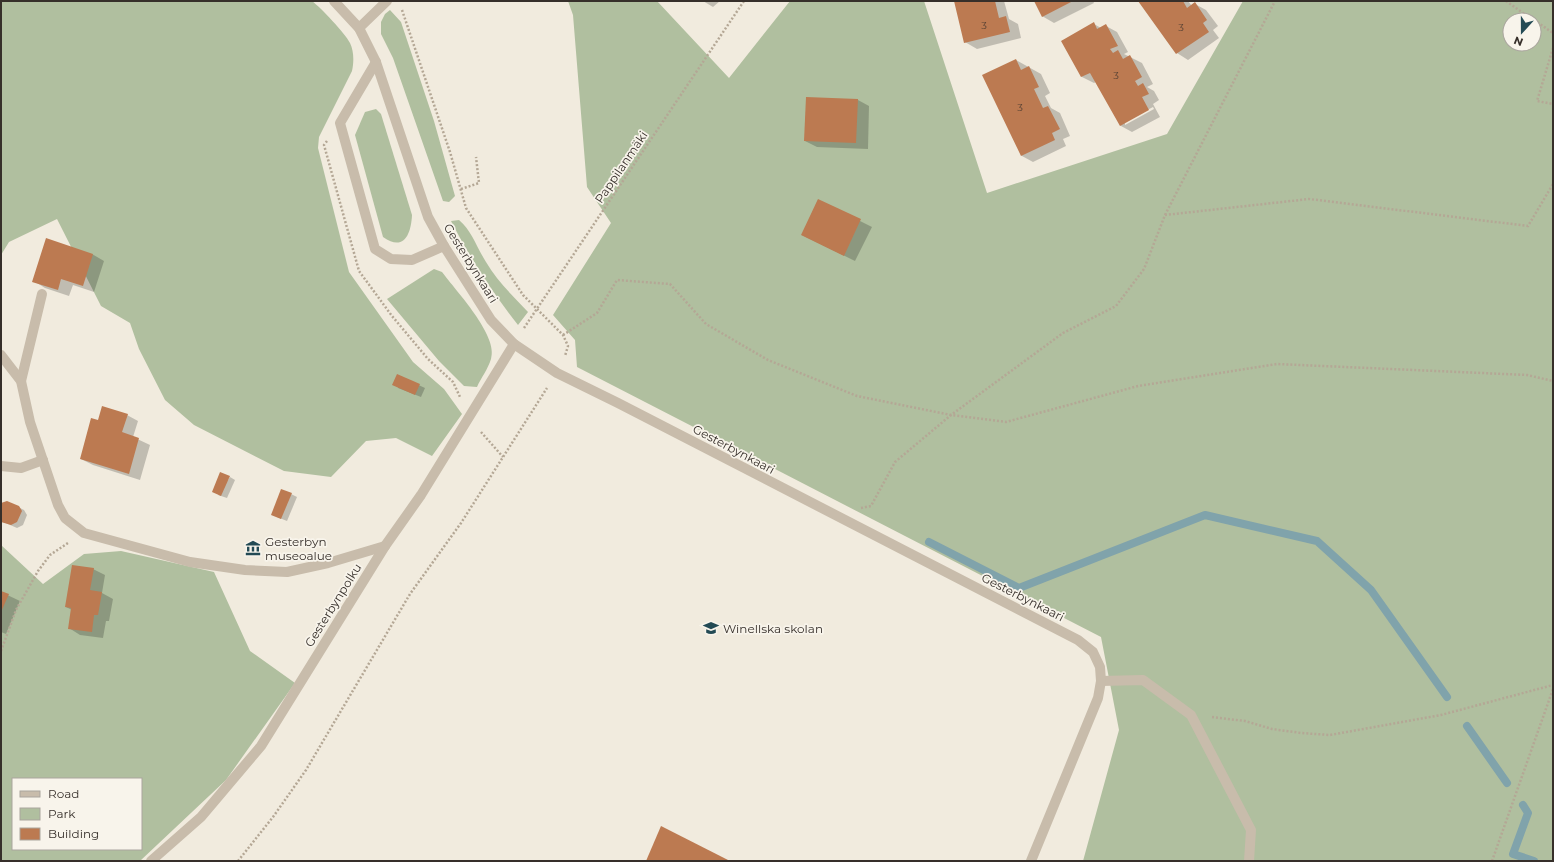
<svg xmlns="http://www.w3.org/2000/svg" width="1554" height="862" viewBox="0 0 1554 862" font-family="Montserrat,sans-serif">
<rect width="100%" height="100%" fill="#f1ebde"/>
<!-- green -->
<g fill="#b0bf9f" fill-rule="evenodd">
<path d="M1,1H312C321,8 345,33 350,43C354,51 354,62 352,71L319,137L318,148L349,272L413,362L444,389L462,414L432,456L396,438L366,441L331,477L284,471L194,425L165,400L139,349L130,323L101,306L57,219L9,242L1,255Z"/>
<path d="M568,1H657L729,78L790,1H924L987,193L1167,134L1243,1H1553V861H1083L1119,730L1101,637L577,367L575,340L553,315L611,223L587,187L573,15ZM1510,20H1534V44H1510Z"/>
<polygon points="390,10 401,22 434,121 455,196 449,202 443,201 393,58 381,34 381,22 385,14"/>
<path d="M376,109L381,114L412,215C411,234 404,252 383,237L355,135L365,112Z"/>
<path d="M459,220C472,231 477,248 486,262C497,281 513,296 528,312L518,325C492,292 470,258 451,221Z"/>
<path d="M434,269L442,272C456,291 499,336 491,359C488,369 481,378 477,387L464,386L439,361L387,299Z"/>
<path d="M1,545L43,584L84,554L121,551L214,572L250,651L295,683L226,780L140,861H1ZM13,779H141V849H13Z"/>
</g>
<!-- shadow -->
<g fill="#0003" fill-rule="evenodd">
<polygon points="703,1 720,1 713,7"/>
<polygon points="955,1 1006,1 1004,1 1009,19 1018,24 1021,38 977,49 965,42"/>
<polygon points="1035,1 1093,1 1094,3 1054,23 1042,16"/>
<polygon points="1140,1 1188,1 1192,6 1195,4 1206,10 1218,26 1213,30 1219,38 1188,60 1177,53"/>
<path d="M1094,24L1101,28L1106,26L1117,32L1128,52L1124,54L1142,63L1153,84L1147,87L1154,91L1159,100L1153,104L1160,117L1132,132L1121,126L1096,82L1094,83L1082,77L1062,41ZM1153,107L1154,109L1125,125V122Z"/>
<polygon points="1016,60 1041,74 1050,93 1045,96 1051,108 1060,113 1070,136 1063,139 1066,146 1033,162 1022,156"/>
<polygon points="858,100 869,106 868,149 817,147 805,141"/>
<polygon points="818,200 872,227 855,261 802,235"/>
<polygon points="92,254 104,261 94,292 73,285 69,296 45,288 34,281"/>
<polygon points="397,375 425,388 421,397 398,388"/>
<polygon points="127,415 138,421 133,437 150,445 140,480 93,465 81,459"/>
<polygon points="230,477 235,480 227,498 218,495"/>
<polygon points="291,494 297,497 287,521 277,517"/>
<polygon points="1,505 18,507 24,510 27,515 23,525 17,528 1,521"/>
<polygon points="93,569 105,575 102,593 113,599 109,621 106,621 103,638 80,635 69,628 72,610 66,607"/>
<polygon points="1,592 20,601 6,634 1,632"/>
</g>
<g fill="none" stroke-linecap="round" stroke-linejoin="round">
<!-- stream -->
<g stroke="#80a3ab" stroke-width="8">
<polyline points="929,542 1019,588 1205,515 1317,541 1371,590 1447,697"/>
<polyline points="1467,726 1507,783"/>
<polyline points="1523,805 1528,813 1513,854 1534,861"/>
</g>
</g>
<!-- building -->
<g fill="#bc7a51">
<polygon points="954,1 995,1 999,18 1006,16 1010,32 964,43"/>
<polygon points="1034,1 1073,1 1042,17"/>
<polygon points="1138,1 1183,1 1187,8 1195,2 1207,20 1203,23 1209,32 1176,54"/>
<polygon points="1094,22 1097,29 1106,24 1118,46 1110,49 1113,53 1118,50 1123,59 1130,55 1142,77 1135,81 1138,86 1143,83 1149,94 1142,97 1149,110 1120,126 1090,73 1081,77 1061,41"/>
<polygon points="1016,59 1021,70 1029,66 1039,87 1034,89 1043,108 1048,106 1060,129 1052,133 1055,140 1021,156 982,75"/>
<polygon points="806,97 858,99 856,143 804,141"/>
<polygon points="818,199 861,219 844,256 801,235"/>
<polygon points="46,238 93,254 83,286 61,279 58,290 32,282"/>
<polygon points="397,374 420,384 415,395 392,385"/>
<polygon points="102,406 128,414 122,432 139,438 129,474 80,459 91,418 98,420"/>
<polygon points="220,472 230,476 221,496 212,492"/>
<polygon points="281,489 292,493 281,519 271,515"/>
<polygon points="7,501 19,506 22,511 17,522 11,525 1,522 1,503"/>
<polygon points="72,565 94,568 90,590 102,592 98,615 94,615 92,632 68,629 71,608 65,607"/>
<polygon points="1,591 9,594 1,612"/>
<polygon points="661,826 730,861 646,861"/>
</g>
<g fill="none" stroke-linecap="round" stroke-linejoin="round">
<!-- path -->
<g stroke="#b4a795" stroke-width="2.5" stroke-dasharray="2 2" stroke-linecap="butt">
<polyline points="1506,1 1533,20"/>
<polyline points="402,10 450,152 466,208 523,295 563,335 568,346 565,356"/>
<polyline points="1534,20 1553,33"/>
<polyline points="1553,48 1537,101 1553,104"/>
<polyline points="327,141 324,145 359,271 392,316 428,359 453,382 460,397"/>
<polyline points="461,189 479,183 476,157"/>
<polyline points="1165,215 1275,1"/>
<polyline points="524,328 744,1"/>
<polyline points="563,335 597,313 617,280 670,284 706,324 768,360 857,396 951,415 1006,422 1138,386 1277,364 1527,375 1553,381"/>
<polyline points="481,432 503,457"/>
<polyline points="861,508 871,506 895,462 951,415 1063,333 1116,306 1144,269 1165,215 1309,199 1528,226 1553,184"/>
<polyline points="1,651 16,610 38,571 50,555 68,543"/>
<polyline points="1212,717 1245,721 1272,729 1301,733 1330,735 1441,715 1553,685"/>
<polyline points="238,861 273,817 306,770 410,594 461,523 547,388"/>
<polyline points="1492,861 1553,689"/>
</g>
<!-- lane -->
<g stroke="#c8bcab" stroke-width="10">
<polyline points="1,355 21,381 30,422 58,505 65,518 84,533 190,562 245,570 287,572 328,563 385,546"/>
<polyline points="21,381 42,294"/>
<polyline points="1,466 21,468 43,460"/>
<polyline points="1101,681 1143,680 1191,715 1251,830 1249,861"/>
</g>
<!-- street -->
<g stroke="#c8bcab" stroke-width="10">
<polyline points="334,1 359,28 376,62 428,217 444,246 491,320 514,344 557,373 618,403 1078,640 1093,652 1100,667 1101,681 1098,698 1031,861"/>
<polyline points="359,28 387,1"/>
<polyline points="376,62 340,123 375,249 391,259 412,260 444,246"/>
<polyline points="151,861 201,817 261,746 385,546 421,495 514,344"/>
</g>
</g>
<!-- icons -->
<defs>
<g id="museum-bare" transform="scale(1.2)"><path d="M0-6L6-3V-2H-6V-3ZM-5-1h2V3h-2ZM-1-1h2V3h-2ZM3-1h2V3H3ZM-6 4H6V6H-6Z" fill="#234a54" stroke="#f8f4eb" stroke-width="2.5" paint-order="stroke"/></g>
<g id="school-bare" transform="scale(1.2)"><path d="M0-5L7-2L0 1L-7-2ZM-4 1L0 2.5L4 1V4Q0 6-4 4Z" fill="#234a54" stroke="#f8f4eb" stroke-width="2.5" paint-order="stroke"/></g>
</defs>
<g fill-rule="evenodd">
<use href="#museum-bare" x="253" y="548"/>
<use href="#school-bare" x="711" y="628"/>
</g>
<g text-anchor="middle" dominant-baseline="central" stroke-width="3.5" stroke-linejoin="round" paint-order="stroke">
<!-- number labels -->
<g font-size="10" fill="#584234">
<text x="984" y="25">3</text>
<text x="1181" y="27">3</text>
<text x="1116" y="75">3</text>
<text x="1020" y="107">3</text>
</g>
<!-- street labels -->
<g font-size="12" fill="#362f2a" stroke="#f8f4eb">
<text transform="translate(621 167) rotate(-56)">Pappilanmäki</text>
<text transform="translate(471 263) rotate(58)">Gesterbynkaari</text>
<text transform="translate(734 449) rotate(28)">Gesterbynkaari</text>
<text transform="translate(1023 597) rotate(27)">Gesterbynkaari</text>
<text transform="translate(333 605) rotate(-58)">Gesterbynpolku</text>
</g>
<!-- poi labels -->
<g font-size="12" fill="#362f2a" stroke="#f8f4eb" text-anchor="start">
<text x="265" y="541">Gesterbyn<tspan x="265" dy="14">museoalue</tspan></text>
<text x="723" y="628">Winellska skolan</text>
</g>
</g>
<!-- border -->
<rect width="1554" height="862" fill="none" stroke="#362f2a" stroke-width="4"/>
<!-- legend -->
<rect x="12" y="778" width="130" height="72" fill="#f8f4eb" stroke="#aaa59e"/>
<rect x="20" y="791" width="20" height="6" fill="#c8bcab" stroke="#aaa59e"/>
<text x="48" y="798" font-size="12" fill="#362f2a">Road</text>
<rect x="20" y="808" width="20" height="12" fill="#b0bf9f" stroke="#aaa59e"/>
<text x="48" y="818" font-size="12" fill="#362f2a">Park</text>
<rect x="20" y="828" width="20" height="12" fill="#bc7a51" stroke="#aaa59e"/>
<text x="48" y="838" font-size="12" fill="#362f2a">Building</text>
<!-- north arrow -->
<g transform="translate(1522 32) rotate(201)"><circle r="19" fill="#f8f4eb" stroke="#aaa59e"/>
<path d="M0-3L7 15L0 10L-7 15Z" fill="#234a54"/>
<text y="-6" font-size="11" font-weight="bold" text-anchor="middle" fill="#362f2a">N</text>
</g>
</svg>
